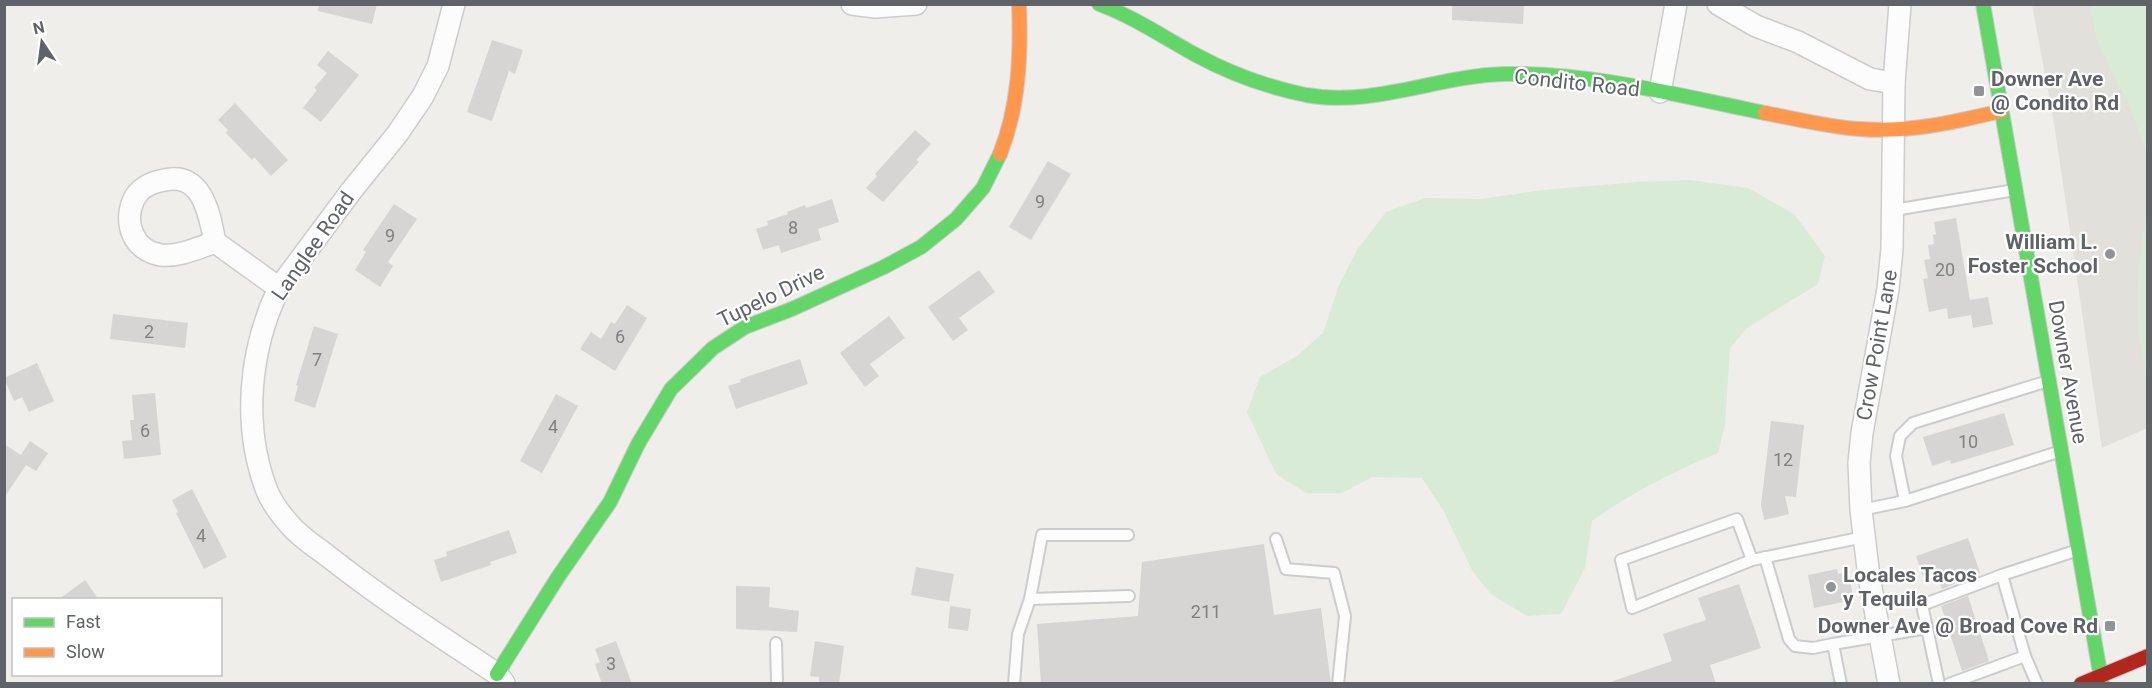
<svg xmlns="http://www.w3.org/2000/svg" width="2152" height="688" viewBox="0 0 2152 688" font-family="Roboto,sans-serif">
<rect width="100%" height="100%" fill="#efeeea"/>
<!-- education -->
<polygon fill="#e2e0da" points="2032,5 2147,5 2147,428 2102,448 2054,123"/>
<!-- green -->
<g fill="#d8ebd6">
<polygon points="2090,4 2147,5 2147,153 2131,111 2096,38"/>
<path d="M1689,180L1748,188L1794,214L1825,256L1818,284L1747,328L1730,348L1725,425L1718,453C1672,472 1633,492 1592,521L1585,568L1561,614L1527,616L1491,594L1473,572L1443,510L1422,478L1372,477L1342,493H1306L1276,474L1247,412L1260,377L1297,356L1323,333L1339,285L1357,250L1386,212L1425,198L1481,199L1543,190L1637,182Z"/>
<path d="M2147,213L2148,375H2147C2132,331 2137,258 2147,213Z"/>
</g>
<!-- building -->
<g fill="#d6d5d3">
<polygon points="319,4 377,4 372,24 318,11"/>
<polygon points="1452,4 1524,4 1523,24 1452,20"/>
<polygon points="492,40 523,50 515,74 509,71 492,121 467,112"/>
<polygon points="328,51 359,75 321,122 303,108 317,90 314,88 327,73 317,65"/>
<polygon points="235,103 288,160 271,176 254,157 252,160 226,133 228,130 218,120"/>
<polygon points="915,130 931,144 916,160 919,162 883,202 866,188 877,176 875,174"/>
<polygon points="1048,161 1071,174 1031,240 1009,227"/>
<polygon points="832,199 839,222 818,229 821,240 781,253 779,245 763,250 756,229 768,225 767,221 788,214 787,212 805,205 806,208"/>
<polygon points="394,204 417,219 388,262 393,266 380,287 355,270 366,252 363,250"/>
<polygon points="1956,218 1970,300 1988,297 1993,324 1973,328 1971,315 1948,319 1947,308 1929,312 1923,279 1928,278 1924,260 1930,259 1928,245 1934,244 1933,235 1936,234 1934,222"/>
<polygon points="979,270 995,292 959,318 968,330 953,341 928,307"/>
<polygon points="627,305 647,318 615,371 580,349 591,332 601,339 611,322 615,324"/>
<polygon points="113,314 188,323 185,348 110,339"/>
<polygon points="889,316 905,338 870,364 879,376 865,387 840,353"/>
<polygon points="314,326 338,334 315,408 294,401 298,386 296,385"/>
<polygon points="800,359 808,384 736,409 728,386 741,382 740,379"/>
<polygon points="37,363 54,401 29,412 22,397 14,401 4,378"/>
<polygon points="155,393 161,455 124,459 122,441 132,440 130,420 134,420 132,395"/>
<polygon points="556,394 578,406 542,473 520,461"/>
<polygon points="2004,413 2014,445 1951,464 1950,460 1932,466 1923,437"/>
<polygon points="1771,421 1804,425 1796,497 1785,496 1789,514 1764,520 1761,505"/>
<polygon points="30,441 48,453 36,471 26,465 4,498 4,444 21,455"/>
<polygon points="192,489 227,557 204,569 176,513 178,512 172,500"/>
<polygon points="509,530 517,553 490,562 491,565 441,582 434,560 447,556 446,552"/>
<polygon points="1968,538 1980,573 1942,589 1936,573 1923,577 1916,556"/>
<polygon points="1264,544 1274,615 1321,608 1331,684 1041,684 1037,624 1138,616 1142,562"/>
<polygon points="916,567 954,574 949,602 911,595"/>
<polygon points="1837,569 1838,574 1848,572 1854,600 1814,608 1808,575"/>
<polygon points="85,580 99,600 58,600"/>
<polygon points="1739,584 1761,648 1710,665 1716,684 1614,684 1613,681 1672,661 1663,634 1706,620 1698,598"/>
<polygon points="736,586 770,587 769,607 799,611 797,632 736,629"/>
<polygon points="1968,596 1989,661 1962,671 1941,606"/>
<polygon points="950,606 971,609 968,631 948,628"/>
<polygon points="616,641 632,684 602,684 595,664 600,662 595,649"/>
<polygon points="815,641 844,646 839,684 819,684 819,677 810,676"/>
</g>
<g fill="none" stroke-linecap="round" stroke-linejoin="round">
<!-- lane casing -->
<g stroke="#cbcccc" stroke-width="14">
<g id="lane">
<polyline points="1894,210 2015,190"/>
<polyline points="2048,381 1913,423 1900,436 1896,456 1905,501 2058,452"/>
<polyline points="1861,510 1905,501"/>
<polyline points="1276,539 1286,569 1334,573 1345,616 1338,684"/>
<polyline points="1765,557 1789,639 1795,646 1813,648 1833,644"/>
<polyline points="1752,560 1737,519 1621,560 1632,608 1752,560 1864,537"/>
<polyline points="1030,599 1042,535 1128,535"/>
<polyline points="776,643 777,684"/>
<polyline points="2025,656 2002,575 2078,550"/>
<polyline points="1014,684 1018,634 1030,599 1129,596"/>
<polyline points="1841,684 1833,644 1927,628"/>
<polyline points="1939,684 1922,605 2002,575"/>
<polyline points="1949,684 2025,656 2037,684"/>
</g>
</g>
<!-- street casing -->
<g stroke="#cbcccc" stroke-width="24">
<g id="street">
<path d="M454,4L438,66L423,96L398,133L352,190L279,288C249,350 242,426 267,491C272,503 282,516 290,525C300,537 316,547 329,557C382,599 440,636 497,674L504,683"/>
<polyline points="852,4 875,7 916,4"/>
<polyline points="1718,4 1756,26 1798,42 1870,79 1894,83"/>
<polyline points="1660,92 1676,4"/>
<path d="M215,242C209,212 202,169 160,181C150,183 139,189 134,199C123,222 133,251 161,255C179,257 198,248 215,242L279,288"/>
<polyline points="1889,684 1869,577 1861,510 1859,463 1862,433 1888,289 1892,249 1894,83 1900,4"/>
</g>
</g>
<!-- fast casing -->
<g stroke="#cacacb" stroke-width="16">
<g id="fast">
<path d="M1099,4C1134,17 1163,37 1196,55C1231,74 1267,87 1306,95C1374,107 1437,76 1504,74C1592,72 1680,96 1765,113"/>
<polyline points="1983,4 2102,684"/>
<polyline points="497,674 558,577 610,502 638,444 671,389 713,348 745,327 792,309 884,267 921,247 956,219 983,188 1000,154"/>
</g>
</g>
<!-- slow casing -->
<g stroke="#cacacb" stroke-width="16">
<g id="slow">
<path d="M1765,113C1797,119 1828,127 1860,129C1908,133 1955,122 2001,111"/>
<path d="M1000,154C1019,106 1021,55 1019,4"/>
</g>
</g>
<!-- jam casing -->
<g stroke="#cacacb" stroke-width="16">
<polyline id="jam" points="2081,684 2148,656"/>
</g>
<!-- lane -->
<use href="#lane" stroke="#fdfcfc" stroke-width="10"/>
<!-- street -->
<use href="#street" stroke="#fdfcfc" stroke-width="21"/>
<!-- fast -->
<use href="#fast" stroke="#63d668" stroke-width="14"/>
<!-- slow -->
<use href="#slow" stroke="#ff974d" stroke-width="14"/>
<!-- jam -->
<use href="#jam" stroke="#b3261e" stroke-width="14"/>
</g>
<!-- markers -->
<g fill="#919496" stroke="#fff" stroke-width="2">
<rect x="1973" y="85" width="12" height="12" rx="3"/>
<circle cx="2110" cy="254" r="6"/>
<circle cx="1831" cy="587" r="6"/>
<rect x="2104" y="620" width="12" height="12" rx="3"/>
</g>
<g text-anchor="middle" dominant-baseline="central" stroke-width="4.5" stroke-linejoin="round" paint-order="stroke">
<!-- number labels -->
<g font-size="18" fill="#7e8184">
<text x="1040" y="201">9</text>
<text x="793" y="227">8</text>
<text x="390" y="235">9</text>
<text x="1945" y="269">20</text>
<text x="149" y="331">2</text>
<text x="620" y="336">6</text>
<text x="317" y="359">7</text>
<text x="553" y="426">4</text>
<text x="145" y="430">6</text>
<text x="1968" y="441">10</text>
<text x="1783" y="459">12</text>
<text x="201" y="535">4</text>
<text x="1206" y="611">211</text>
<text x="611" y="663">3</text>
</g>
<!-- poi labels -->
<g font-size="21" font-weight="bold" fill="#5f6368" stroke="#fff" text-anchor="start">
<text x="1991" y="79">Downer Ave<tspan x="1991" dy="24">@ Condito Rd</tspan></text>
<text x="2098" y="242" text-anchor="end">William L.<tspan x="2098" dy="24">Foster School</tspan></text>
<text x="1843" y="575">Locales Tacos<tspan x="1843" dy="24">y Tequila</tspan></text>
<text x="2098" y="626" text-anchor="end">Downer Ave @ Broad Cove Rd</text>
</g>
<!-- street labels -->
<g font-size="21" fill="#5f6368" stroke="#fff">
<text transform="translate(1577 83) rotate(6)">Condito Road</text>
<text transform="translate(313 246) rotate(-55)">Langlee Road</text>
<text transform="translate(771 296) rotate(-26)">Tupelo Drive</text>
<text transform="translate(1877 345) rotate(-80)">Crow Point Lane</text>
<text transform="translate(2068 372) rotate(80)">Downer Avenue</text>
</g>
</g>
<!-- border -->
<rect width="2152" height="688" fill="none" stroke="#5f6368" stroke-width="12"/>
<!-- legend -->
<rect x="12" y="598" width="210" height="78" fill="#ffffff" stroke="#bfc1c3" stroke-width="1.5"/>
<rect x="24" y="618" width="30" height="9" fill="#63d668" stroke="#bfc1c3" stroke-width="1.5"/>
<text x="66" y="628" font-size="18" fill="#5f6368">Fast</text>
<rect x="24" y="648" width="30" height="9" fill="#ff974d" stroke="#bfc1c3" stroke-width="1.5"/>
<text x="66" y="658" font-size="18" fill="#5f6368">Slow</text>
<!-- north arrow -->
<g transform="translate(42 42) rotate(347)" stroke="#ffffff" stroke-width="4.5" paint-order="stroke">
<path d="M0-4.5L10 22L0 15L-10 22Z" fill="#5f6368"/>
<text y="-9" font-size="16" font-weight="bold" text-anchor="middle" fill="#5f6368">N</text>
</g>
</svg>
